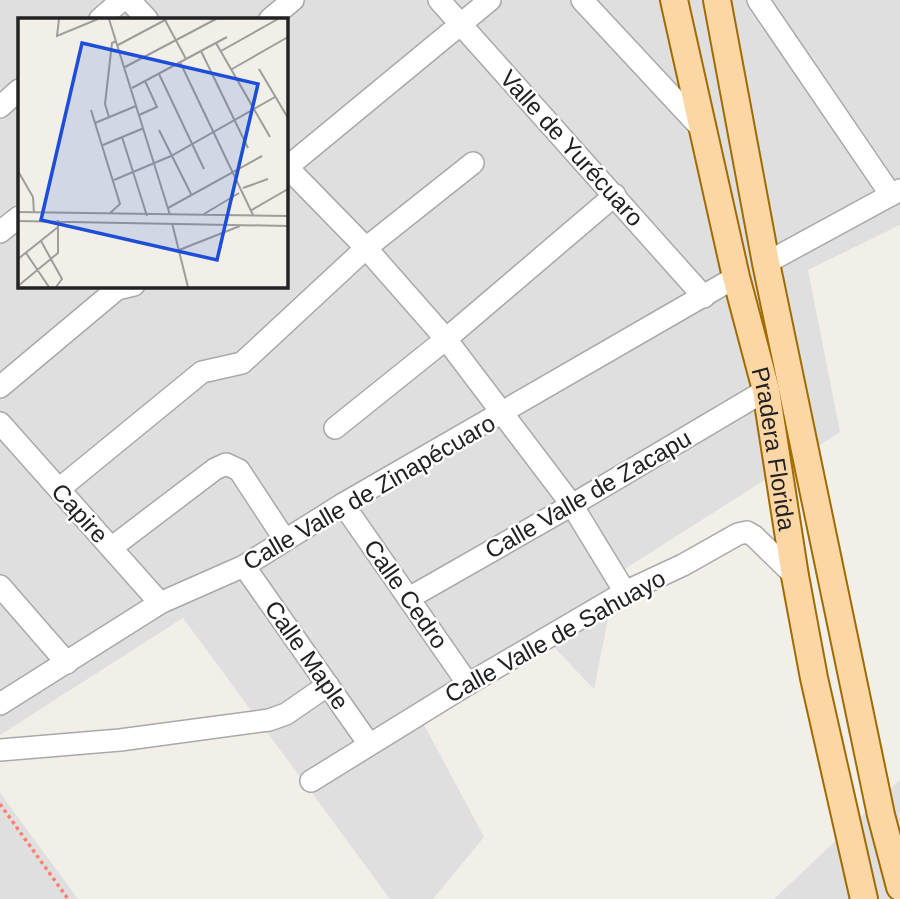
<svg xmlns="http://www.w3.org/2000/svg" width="900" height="899" viewBox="0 0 900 899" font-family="Helvetica,sans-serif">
<rect width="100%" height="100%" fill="#f2efe9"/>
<!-- residential -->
<g fill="#e0dfdf" fill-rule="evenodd">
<path d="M0,0H900V225L808,270L840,432L617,574L594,689L545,638L415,708L484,837L433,899H390L183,618L0,735ZM19,19H285V285H19Z"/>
<polygon points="900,780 900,899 774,899"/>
<polygon points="0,793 78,899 0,899"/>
</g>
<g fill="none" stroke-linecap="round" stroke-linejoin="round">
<!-- minor casing -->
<g stroke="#a9a9a9" stroke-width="24">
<g id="minor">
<polyline points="129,0 147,19"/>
<polyline points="439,0 704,297"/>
<polyline points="582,0 703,130"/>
<polyline points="758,0 891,195"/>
<polyline points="100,19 122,0"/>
<polyline points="270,19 293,0"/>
<polyline points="0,107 19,90"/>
<polyline points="285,165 366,248 446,339 572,505 625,592"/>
<polyline points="285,169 490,0"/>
<polyline points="0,232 19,217"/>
<polyline points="766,263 900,190"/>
<polyline points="0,387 117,289 134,285"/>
<polyline points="0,423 160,603"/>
<polyline points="335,428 446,339 615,195"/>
<polyline points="59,489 202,372 242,363 366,248 473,163"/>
<polyline points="343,504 468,684"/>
<polyline points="111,548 215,469 226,464 239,470 285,540"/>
<polyline points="244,566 369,744"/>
<polyline points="0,586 67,663"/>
<polyline points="409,598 572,505 766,390"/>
<polyline points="0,704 160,603 244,566 343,504 736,277"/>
<polyline points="0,750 120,740 269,720 286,714 328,685"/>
<polyline points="311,781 468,684 625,592 683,565 738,534 747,532 754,536 795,576"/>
</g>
</g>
<!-- major casing -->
<g stroke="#a06b00" stroke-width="30">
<g id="major">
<path id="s1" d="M674,0L736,277L766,390L795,576L814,678L864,899"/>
<polyline points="717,0 766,263 881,815 900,887"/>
</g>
</g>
<!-- path -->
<polyline stroke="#fa8072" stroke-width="3.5" stroke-dasharray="3.5 3.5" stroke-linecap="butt" points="0,804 68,899"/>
<!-- minor -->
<use href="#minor" stroke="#fff" stroke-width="21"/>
<!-- major -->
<use href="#major" stroke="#fcd6a4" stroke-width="26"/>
</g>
<g text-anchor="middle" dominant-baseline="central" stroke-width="5" stroke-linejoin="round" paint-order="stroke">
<!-- street labels -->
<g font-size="24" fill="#222" stroke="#fff">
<text transform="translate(572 148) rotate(48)">Valle de Yurécuaro</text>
<text stroke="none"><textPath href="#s1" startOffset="460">Pradera Florida</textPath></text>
<text transform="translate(369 492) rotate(-30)">Calle Valle de Zinapécuaro</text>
<text transform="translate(588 494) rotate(-30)">Calle Valle de Zacapu</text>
<text transform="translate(80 513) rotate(48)">Capire</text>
<text transform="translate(406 594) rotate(55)">Calle Cedro</text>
<text transform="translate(555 636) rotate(-29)">Calle Valle de Sahuayo</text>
<text transform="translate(307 655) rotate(55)">Calle Maple</text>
</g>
</g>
<!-- overview -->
<g transform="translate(18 18)">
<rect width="270" height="270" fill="#f2efe9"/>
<path fill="none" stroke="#9f9d99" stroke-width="2" d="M41,1L39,18L80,1M91,1L152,197M147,2L168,41M198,25L252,119M100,27L149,1M183,33L230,130M203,33L260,1M162,44L235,197M107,49L198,1M214,51L270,19M241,51L270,100M141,56L186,151M114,70L209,19M73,92L102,186L91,196M121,97L139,89L127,63M91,99L87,86L94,25L98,23M77,105L118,88M141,112L174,178M104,119L129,198M85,127L126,110M0,153L15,179L16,195M96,162L153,138L257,79M225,170L250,161M150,190L244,138M232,193L270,171M0,194L270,198M186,196L221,175M0,203L270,208M154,205L170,269M23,223L44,261L38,269M161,232L222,208M8,235L31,269M0,241L40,209M0,268L40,235V202"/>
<path fill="#1d4ed8" fill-opacity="0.15" stroke="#1d4ed8" stroke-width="3.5" d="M64,25L240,66L199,242L23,202Z"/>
<rect width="270" height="270" fill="none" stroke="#222" stroke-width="3.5"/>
</g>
</svg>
